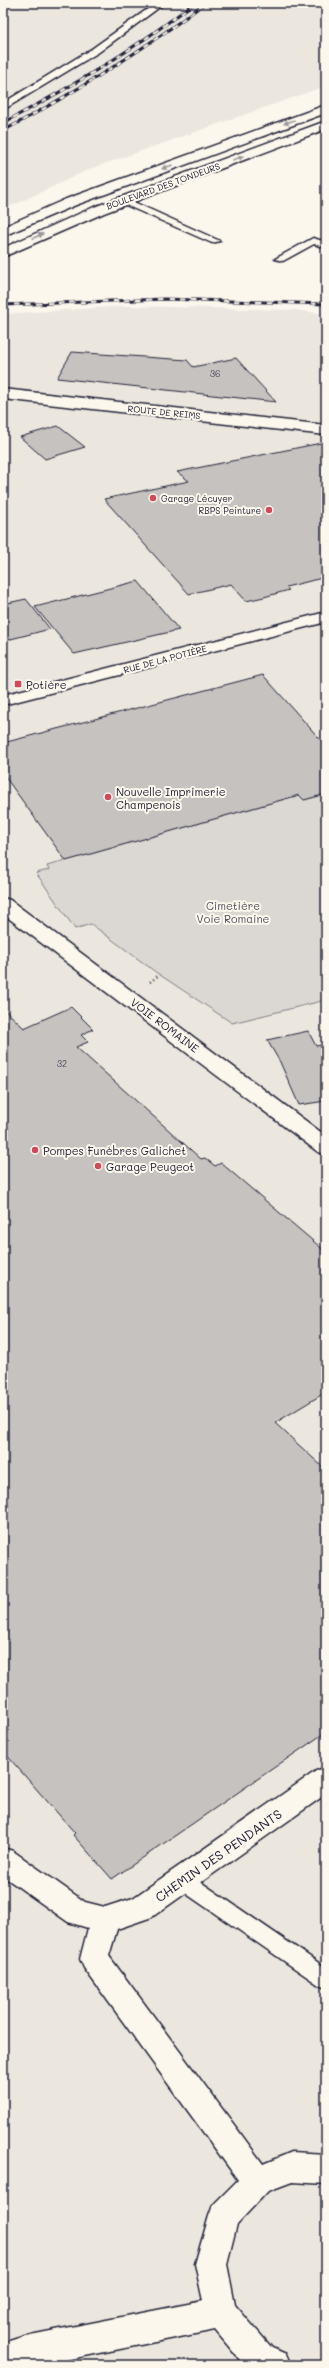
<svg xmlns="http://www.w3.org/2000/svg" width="329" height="2368" viewBox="0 0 329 2368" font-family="Mali,sans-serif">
<rect width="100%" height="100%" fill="#fbf7ec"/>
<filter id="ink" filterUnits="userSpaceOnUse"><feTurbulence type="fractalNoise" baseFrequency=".025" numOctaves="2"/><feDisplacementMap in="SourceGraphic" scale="8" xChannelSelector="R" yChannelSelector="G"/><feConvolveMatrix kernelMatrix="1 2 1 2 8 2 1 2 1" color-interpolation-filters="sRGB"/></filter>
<g filter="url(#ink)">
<!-- built -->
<g fill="#ebe7df">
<polygon points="3,3 326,3 326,86 90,169 3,210"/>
<polygon points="128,306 294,310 326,314 326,2365 3,2365 3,314"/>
</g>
<!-- green -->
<polygon fill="#dbd8d3" stroke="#7e7d87" points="326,794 326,1000 232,1023 157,973 91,924 75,929 36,873 49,870 47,866 299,795 304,800"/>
<!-- building -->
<g fill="#c6c2c0" stroke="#22223b">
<polygon points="72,352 187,360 193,367 236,358 276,402 57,378"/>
<polygon points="58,426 85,447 45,459 20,437"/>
<polygon points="326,442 326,577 286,587 289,590 264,597 246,601 231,584 189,594 104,499 189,481 177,472"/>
<polygon points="138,581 179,630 74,654 35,607"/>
<polygon points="26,599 50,629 3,641 3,604"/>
<polygon points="263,675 326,746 326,794 304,800 299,795 66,861 3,774 3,743"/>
<polygon points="71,1007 93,1029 81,1035 88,1042 76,1047 201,1159 205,1158 215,1166 221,1163 326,1252 326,1392 275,1423 326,1470 326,1732 112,1879 73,1835 75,1833 3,1751 3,1008 24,1028"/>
<polygon points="308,1031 316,1046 326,1044 326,1101 299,1105 280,1062 267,1040"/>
</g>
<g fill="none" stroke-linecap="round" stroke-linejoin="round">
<!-- service casing -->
<g stroke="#22223b" stroke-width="3">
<g id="service">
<polygon points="156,3 165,3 99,52 3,110 3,103 93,48"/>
<polygon points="121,199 127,199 220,241 212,243 121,203"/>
<polygon points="313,238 326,242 326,248 314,244 283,261 275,259"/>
<polygon points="182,1872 189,1874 326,1968 326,1988 319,1985 175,1886 172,1880 175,1874"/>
</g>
</g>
<!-- minor casing -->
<g stroke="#22223b" stroke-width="3">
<g id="minor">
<polygon points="3,389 326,425 326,435 3,399"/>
<polygon points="326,612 326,622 3,705 3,695"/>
<polygon points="326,1767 326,1794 152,1917 117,1929 109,1956 263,2164 292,2152 326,2154 326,2184 292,2182 268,2191 237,2224 227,2264 235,2305 272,2348 286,2354 291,2365 244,2365 215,2330 40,2365 3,2365 3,2343 25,2336 203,2301 195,2264 209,2216 213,2205 238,2180 84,1968 80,1959 88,1928 68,1922 3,1876 3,1848 13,1851 85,1902 105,1907 133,1898 316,1771"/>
</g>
</g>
<!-- secondary casing -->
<g stroke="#22223b" stroke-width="3">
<polygon id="secondary" points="3,898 10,900 326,1136 326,1154 318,1152 3,914"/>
</g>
<!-- trunk casing -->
<g stroke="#22223b" stroke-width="3">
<g id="trunk">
<polygon points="326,105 326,113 76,205 3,236 3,227 66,199"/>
<polygon points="326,121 326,129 104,213 3,257 3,248 94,207"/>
</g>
</g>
<!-- path -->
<polyline stroke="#22223b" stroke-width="2.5" stroke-dasharray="1 3" stroke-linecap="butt" points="150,982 159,975"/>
<!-- service -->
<use href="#service" fill="#fbf7ec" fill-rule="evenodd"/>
<!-- minor -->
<use href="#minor" fill="#fbf7ec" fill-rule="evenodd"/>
<!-- secondary -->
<use href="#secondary" fill="#fbf7ec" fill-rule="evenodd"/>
<!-- trunk -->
<use href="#trunk" fill="#fbf7ec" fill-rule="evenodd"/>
<!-- rail casing -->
<g stroke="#22223b" stroke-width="3">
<g id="rail">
<path d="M3,123C70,88 134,50 194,3"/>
<path d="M3,131C74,93 141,52 205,3"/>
<polyline points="3,305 165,299 326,304"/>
</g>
</g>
<!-- rail -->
<use href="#rail" stroke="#fbf7ec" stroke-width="2" stroke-dasharray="5.5" stroke-linecap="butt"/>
</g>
<!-- one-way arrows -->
<defs><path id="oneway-solid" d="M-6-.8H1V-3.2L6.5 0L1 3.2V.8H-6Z"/></defs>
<g fill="#99979c">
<use href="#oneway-solid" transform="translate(289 122) rotate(160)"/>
<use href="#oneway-solid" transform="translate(238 158) rotate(-20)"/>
<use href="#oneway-solid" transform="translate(167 167) rotate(160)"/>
<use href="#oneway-solid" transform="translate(38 236) rotate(-24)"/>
</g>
</g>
<!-- markers -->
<g fill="#d1495b" stroke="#fbf7ec" stroke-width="1.5">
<circle cx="153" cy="498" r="4"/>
<circle cx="269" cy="510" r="4"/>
<rect x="14" y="680" width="8" height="8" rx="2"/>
<circle cx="108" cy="797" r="4"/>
<circle cx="35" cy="1150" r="4"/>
<circle cx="98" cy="1166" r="4"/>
</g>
<g text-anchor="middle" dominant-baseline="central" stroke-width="4" stroke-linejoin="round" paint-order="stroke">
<!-- far-street labels -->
<g font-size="9" fill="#22223b" stroke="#fbf7ec">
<text transform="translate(163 186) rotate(-20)">BOULEVARD DES TONDEURS</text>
<text transform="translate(164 412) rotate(6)">ROUTE DE REIMS</text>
<text transform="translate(165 659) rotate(-15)">RUE DE LA POTIÈRE</text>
</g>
<!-- number labels -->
<g font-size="9" fill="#4b4a5c">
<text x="215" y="373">36</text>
<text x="62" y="1063">32</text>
</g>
<!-- far-poi labels -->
<g font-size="9" fill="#22223b" stroke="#fbf7ec" text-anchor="start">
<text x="161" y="498">Garage Lécuyer</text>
<text x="261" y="510" text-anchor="end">RBPS Peinture</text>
</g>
<!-- poi labels -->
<g font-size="11" fill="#22223b" stroke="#fbf7ec" text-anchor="start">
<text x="26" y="684">Potière</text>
<text x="116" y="791">Nouvelle Imprimerie<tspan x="116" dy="13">Champenois</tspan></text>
<text x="43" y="1150">Pompes Funèbres Galichet</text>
<text x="106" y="1166">Garage Peugeot</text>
</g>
<!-- park labels -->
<g font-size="11" fill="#505061" stroke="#fbf7ec">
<text x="233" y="905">Cimetière<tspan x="233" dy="13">Voie Romaine</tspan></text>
</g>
<!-- street labels -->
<g font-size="11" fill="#22223b" stroke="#fbf7ec">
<text transform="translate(165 1025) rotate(37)">VOIE ROMAINE</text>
</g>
<!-- near-street labels -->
<g font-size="13" fill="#22223b" stroke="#fbf7ec">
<text transform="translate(218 1855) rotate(-35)">CHEMIN DES PENDANTS</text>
</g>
</g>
<!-- margin -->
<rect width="329" height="2368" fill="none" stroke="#fbf7ec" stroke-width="16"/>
<rect x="8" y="8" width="313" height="2352" fill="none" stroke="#22223b" stroke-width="1.5" filter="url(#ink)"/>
</svg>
